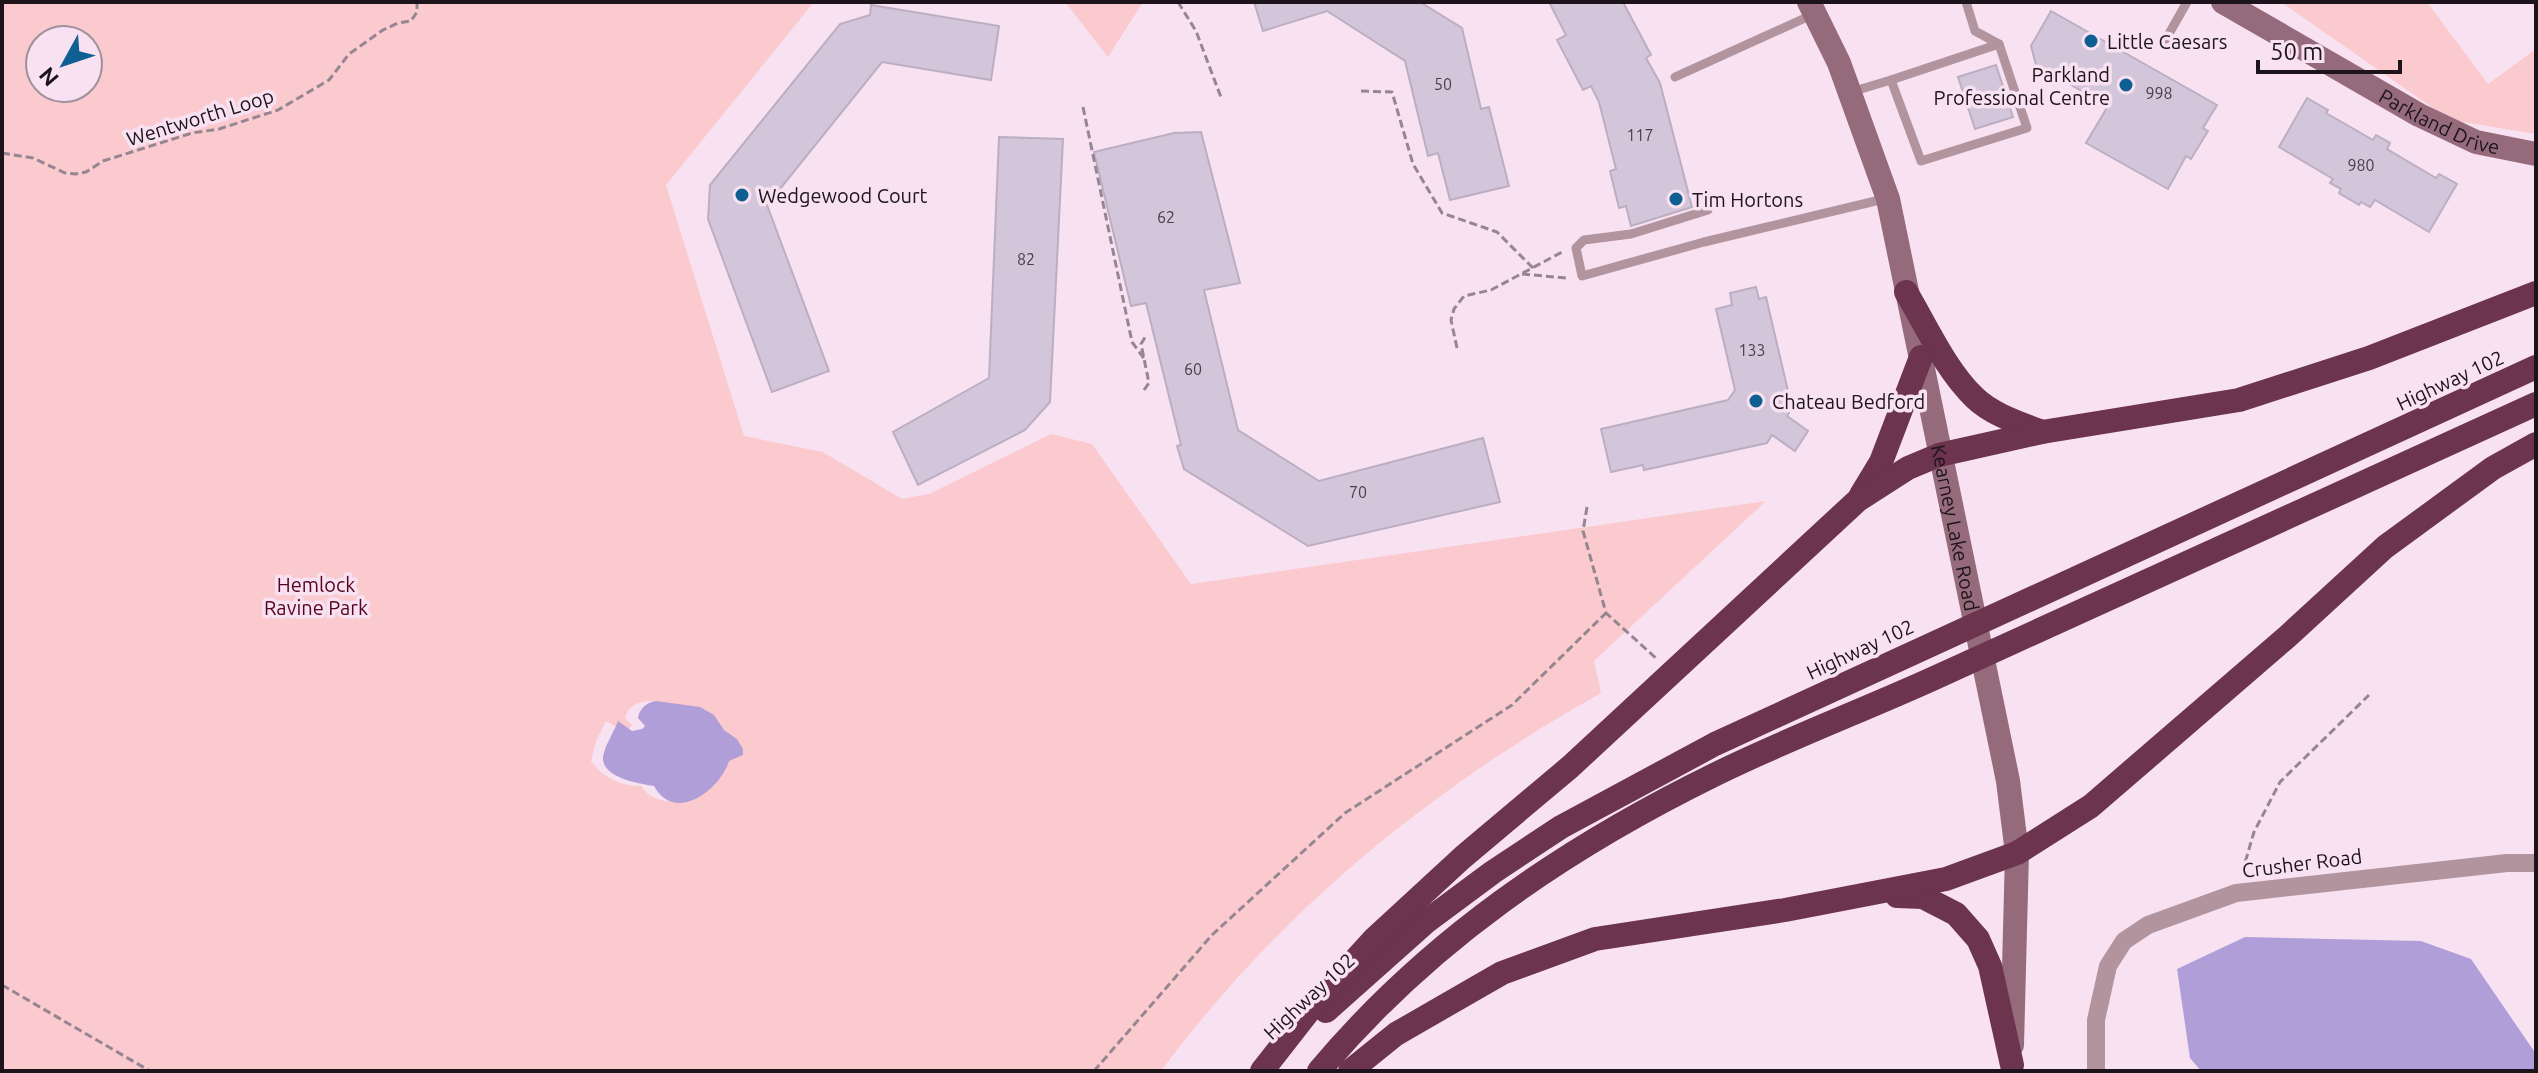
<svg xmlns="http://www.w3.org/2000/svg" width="2538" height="1073" viewBox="0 0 2538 1073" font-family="Ubuntu,sans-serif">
<rect width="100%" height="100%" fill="#f8e2f2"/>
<!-- green -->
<g fill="#facacf" fill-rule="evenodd">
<path d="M2,2H814L666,185L744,436L823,452L902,499L929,494L1051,434L1092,444L1191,584L1766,501L1594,661L1601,693C1430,789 1279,912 1161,1071H2ZM40,40H88V88H40ZM655,701L671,705L682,801C665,802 651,801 641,786C621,786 603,778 591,761L596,741L606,721L616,727L629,729L632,725L625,718C630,703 640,701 655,701Z"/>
<polygon points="1065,2 1143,2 1108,57"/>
<polygon points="2281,2 2427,2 2488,84 2536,49 2536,134 2450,120"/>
</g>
<!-- water -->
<g fill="#b09ed8">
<path d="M656,701L700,707L714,715L724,730L737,739L743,749V755L729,761C720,790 675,824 654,786C641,784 601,778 603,757C605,745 614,732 618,721L632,731L642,729L645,726L638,718C639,709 647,702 656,701Z"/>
<polygon points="2245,937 2421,941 2471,959 2536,1054 2536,1071 2201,1071 2190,1058 2177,969"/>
</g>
<!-- building -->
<g fill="#d4c6da" stroke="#bcaec2" stroke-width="2">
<polygon points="1254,2 1420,2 1462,28 1481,109 1489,107 1509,186 1450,200 1438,153 1428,156 1405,61 1327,11 1263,31"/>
<polygon points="1549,2 1623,2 1651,55 1646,58 1660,83 1692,207 1631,226 1626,206 1619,208 1610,171 1616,169 1599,102 1591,86 1583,90 1557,40 1566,35"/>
<polygon points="871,5 999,26 991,80 882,62 767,205 829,371 772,392 708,219 710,185 840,24 870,15"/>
<polygon points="2051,11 2217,105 2203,128 2208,131 2191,159 2186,156 2168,189 2086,143 2108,106 2036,65 2031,46"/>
<polygon points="1996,65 2013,117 1975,129 1958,77"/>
<polygon points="2307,98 2328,110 2326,113 2373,140 2376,135 2390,143 2387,149 2436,178 2439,174 2457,184 2429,232 2375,200 2370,207 2361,202 2359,205 2339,193 2341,189 2330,183 2333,179 2279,147"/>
<polygon points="1201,132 1240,283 1204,290 1238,430 1319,481 1483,438 1500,502 1308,546 1184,469 1177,446 1181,445 1146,303 1131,306 1094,152 1174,133"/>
<polygon points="999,137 1063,139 1050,402 1025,430 918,485 893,432 989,378"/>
<polygon points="1756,287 1759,299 1766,297 1792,408 1787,416 1808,431 1795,451 1772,435 1767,443 1644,470 1643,465 1611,472 1601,429 1728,400 1735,390 1716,309 1732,305 1730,293"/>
</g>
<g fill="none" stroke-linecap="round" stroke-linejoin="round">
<!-- path -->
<g stroke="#958691" stroke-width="3" stroke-dasharray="8 4" stroke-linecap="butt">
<polyline points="1178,2 1196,31 1222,100"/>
<polyline points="1361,91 1392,92 1413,164 1442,213 1497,232 1533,268"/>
<polyline points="1083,107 1132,342 1145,360"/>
<polyline points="2,153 33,158 65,173 76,174 86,172 103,161 192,133 219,129 278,110 329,80 349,54 383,30 398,23 411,21 417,12 417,2"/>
<polyline points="1522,274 1566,278"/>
<polyline points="1457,348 1451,320 1454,309 1464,296 1491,290 1564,251"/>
<polyline points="1144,390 1149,383 1141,344 1147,334"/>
<polyline points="1587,507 1583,531 1606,613 1657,659"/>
<polyline points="2242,873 2254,832 2280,782 2369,695"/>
<polyline points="2,985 150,1071"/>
<polyline points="1094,1071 1212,935 1345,813 1512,705 1606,613"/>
</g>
<!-- lane -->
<g stroke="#b2949f" stroke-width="9">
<polyline points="2166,39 2187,2"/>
<polyline points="1675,77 1814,14"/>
<polyline points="1891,80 1999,44"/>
<polyline points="1851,92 1891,80 1921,161 2027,128 1999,44 1975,31 1966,2"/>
<polyline points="1708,210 1631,234 1584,240 1576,248 1582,276 1704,242 1884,199"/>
</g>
<!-- street -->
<polyline stroke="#b2949f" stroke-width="18" points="2096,1071 2096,1020 2108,966 2124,941 2148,925 2236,893 2507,863 2536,863"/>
<!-- secondary -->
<g stroke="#956b7b" stroke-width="24">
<path id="s1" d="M1809,2L1839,63L1888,199L2008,781L2017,853L2012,1045"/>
<path id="s2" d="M2223,2L2419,115L2476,142L2536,154"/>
</g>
<!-- highway -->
<g stroke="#6c344d" stroke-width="24">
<path d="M1906,292C1927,327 1945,369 1975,398C1993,415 2019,423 2042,432"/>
<polyline points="1861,495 1881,462 1921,357"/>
<polyline points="1897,896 1923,897 1956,914 1978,939 1990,966 2012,1065"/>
<polyline points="1326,1011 1427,921 1493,872 1561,827 1715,744 2536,367"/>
<polyline points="1262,1071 1312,1007 1374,939 1463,857 1570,767 1858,500 1908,468 1939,455 2042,432 2239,400 2369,358 2536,293"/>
<path d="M1319,1071C1428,941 1565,848 1716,774C1789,738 1867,709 1941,675C2139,583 2338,494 2536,404"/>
<polyline points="1350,1071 1396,1034 1502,973 1595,939 1785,910 1946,879 2017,853 2091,806 2288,636 2385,547 2493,468 2536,444"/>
</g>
</g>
<!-- markers -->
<g fill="#0f6092" stroke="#f8e2f2" stroke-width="3">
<circle cx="2091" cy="41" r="8"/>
<circle cx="2126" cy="85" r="8"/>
<circle cx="742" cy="195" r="8"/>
<circle cx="1676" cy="199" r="8"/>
<circle cx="1756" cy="401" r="8"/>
</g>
<g text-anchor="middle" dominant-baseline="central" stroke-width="7" stroke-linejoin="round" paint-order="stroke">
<!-- number labels -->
<g font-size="16" fill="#4a404a">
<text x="1443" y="84">50</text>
<text x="2159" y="93">998</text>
<text x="1640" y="135">117</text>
<text x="2361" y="165">980</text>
<text x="1166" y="217">62</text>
<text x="1026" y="259">82</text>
<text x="1752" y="350">133</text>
<text x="1193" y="369">60</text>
<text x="1358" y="492">70</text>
</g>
<!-- poi labels -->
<g font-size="20" fill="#1c141a" stroke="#f8e2f2" text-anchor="start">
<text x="2107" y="41">Little Caesars</text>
<text x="2110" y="74" text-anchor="end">Parkland<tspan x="2110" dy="23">Professional Centre</tspan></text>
<text x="758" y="195">Wedgewood Court</text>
<text x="1692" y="199">Tim Hortons</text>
<text x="1772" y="401">Chateau Bedford</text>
</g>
<!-- street labels -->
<g font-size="20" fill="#1c141a" stroke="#f8e2f2">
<text transform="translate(200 117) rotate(-17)">Wentworth Loop</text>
<text stroke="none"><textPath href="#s2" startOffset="248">Parkland Drive</textPath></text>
<text transform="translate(2450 380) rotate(-25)">Highway 102</text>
<text stroke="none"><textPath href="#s1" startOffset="548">Kearney Lake Road</textPath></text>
<text transform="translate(1860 649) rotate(-25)">Highway 102</text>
<text transform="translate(2302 863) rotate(-7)">Crusher Road</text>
<text transform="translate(1309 996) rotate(-43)">Highway 102</text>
</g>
<!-- park labels -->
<g font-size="20" fill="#58031d" stroke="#f8e2f2">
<text x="316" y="584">Hemlock<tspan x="316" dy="23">Ravine Park</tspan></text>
</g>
</g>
<!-- border -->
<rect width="2538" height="1073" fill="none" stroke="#1c141a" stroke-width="8"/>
<!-- north arrow -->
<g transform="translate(64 64) rotate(230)"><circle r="38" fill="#f8e2f2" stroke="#a0909c" stroke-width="2"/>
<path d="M0-6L14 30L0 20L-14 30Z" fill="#0f6092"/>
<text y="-12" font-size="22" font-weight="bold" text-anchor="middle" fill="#1c141a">N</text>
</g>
<!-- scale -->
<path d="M2258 60v12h142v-12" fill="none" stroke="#1c141a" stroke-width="4"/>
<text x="2270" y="60" font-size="24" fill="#1c141a" stroke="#f8e2f2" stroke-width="6" paint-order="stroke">50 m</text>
</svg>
